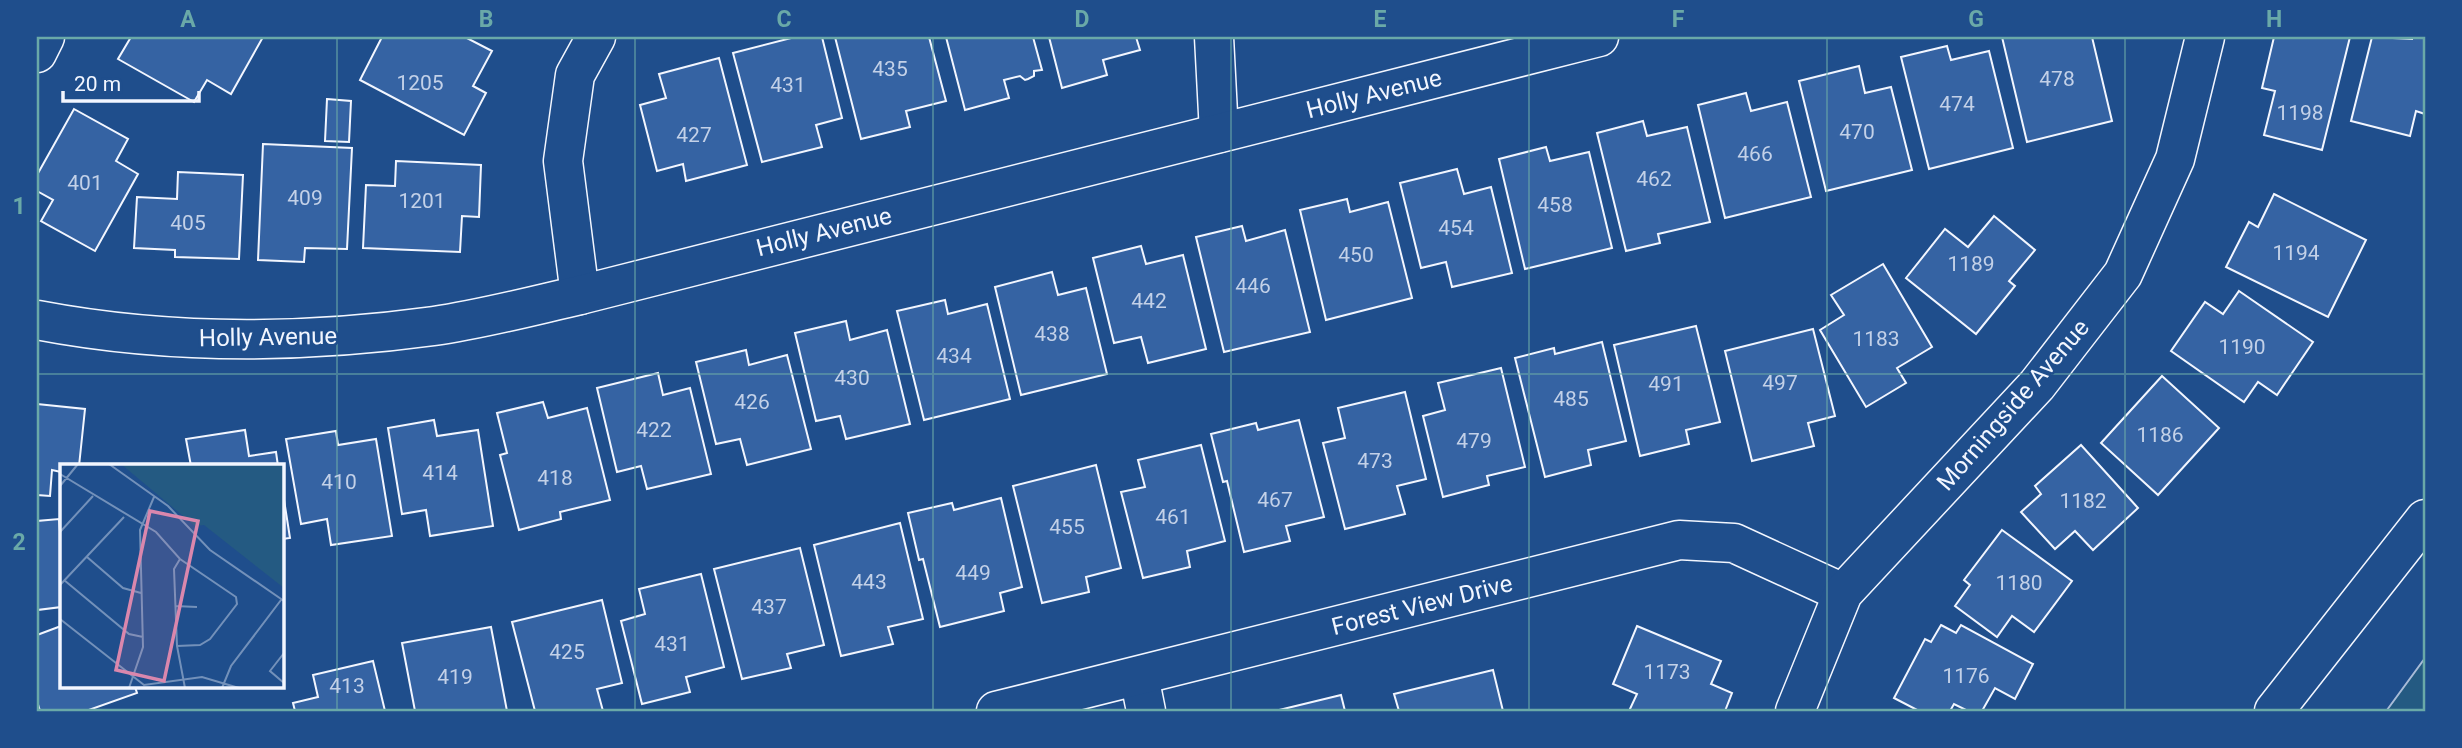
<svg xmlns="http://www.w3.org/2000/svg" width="2462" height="748" viewBox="0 0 2462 748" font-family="Roboto,sans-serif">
<rect width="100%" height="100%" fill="#1f4e8c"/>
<!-- green -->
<polygon fill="#245a82" stroke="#a8bbd7" stroke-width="2" points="2425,658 2425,711 2387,711 2387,710"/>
<!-- building -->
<g fill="#3563a3" stroke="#f2f6ff" stroke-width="2">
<polygon points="131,37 263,37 231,94 207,80 194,102 118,59"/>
<polygon points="382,37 465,37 492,51 473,86 486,93 464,135 360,80"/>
<polygon points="795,37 822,37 842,118 816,125 822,147 762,162 733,53"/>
<polygon points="835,37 929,37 946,101 906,111 910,127 861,139"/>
<polygon points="946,37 1033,37 1042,70 1034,71 1034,76 1028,79 1025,80 1020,76 1004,80 1009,98 965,110"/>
<polygon points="1049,37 1136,37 1140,50 1103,60 1107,75 1062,88"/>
<polygon points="2002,37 2092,37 2112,121 2027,142"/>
<polygon points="2274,37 2350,37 2322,150 2264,135 2275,91 2262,88"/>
<polygon points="2372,37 2412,39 2412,37 2425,37 2425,114 2416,111 2410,136 2351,121"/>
<polygon points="1947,46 1951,60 1989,51 2013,148 1929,169 1901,57"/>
<polygon points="719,58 747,165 686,181 683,164 657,171 640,105 666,98 659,74"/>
<polygon points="1859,66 1865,93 1891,87 1912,170 1826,191 1799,81"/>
<polygon points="1746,93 1751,111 1787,102 1811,197 1725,218 1698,105"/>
<polygon points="327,99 351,101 349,142 325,141"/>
<polygon points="74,109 128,139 116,161 138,174 95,251 41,221 53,200 37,191 37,175"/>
<polygon points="1643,121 1647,136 1687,127 1710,222 1658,234 1660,243 1626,251 1597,133"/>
<polygon points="263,144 352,148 347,249 305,248 304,262 258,260"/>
<polygon points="1546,147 1550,161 1589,152 1612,248 1525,269 1499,159"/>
<polygon points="396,161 481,165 479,217 462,216 460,252 363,248 366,185 395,186"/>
<polygon points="1457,169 1464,194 1491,187 1512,273 1452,287 1446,262 1421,268 1400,183"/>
<polygon points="178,172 243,175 239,259 175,257 175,250 134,248 137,197 177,199"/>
<polygon points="2274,194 2366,240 2328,317 2226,267 2249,222 2258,227"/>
<polygon points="1347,199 1350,212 1388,202 1412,298 1326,320 1300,210"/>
<polygon points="1994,216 2035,250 2009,281 2015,286 1976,334 1906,278 1945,229 1968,247"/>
<polygon points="1242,226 1246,241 1285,230 1310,332 1224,352 1196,237"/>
<polygon points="1141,246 1146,264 1183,255 1206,349 1148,363 1141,337 1114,343 1093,258"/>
<polygon points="1883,264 1932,347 1897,368 1906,383 1866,407 1820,330 1844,315 1831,295"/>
<polygon points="1052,272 1058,295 1086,288 1107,374 1021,395 995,287"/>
<polygon points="2239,291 2313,342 2277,395 2258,382 2244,402 2171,351 2205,302 2223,314"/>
<polygon points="945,300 948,314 987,304 1010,399 924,420 897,311"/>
<polygon points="846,321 850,340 887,330 910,424 846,439 840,416 816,421 795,333"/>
<polygon points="1696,326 1720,422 1686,430 1689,444 1640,456 1614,345"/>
<polygon points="1813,329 1835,416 1808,423 1814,446 1752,461 1725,351"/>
<polygon points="1602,342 1626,441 1588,450 1591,465 1545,477 1515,358 1554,348 1555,354"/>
<polygon points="746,350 749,365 787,355 811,449 747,465 740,439 716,444 696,362"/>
<polygon points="1501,368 1525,467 1487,476 1489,485 1443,497 1423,416 1445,410 1438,383"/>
<polygon points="658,373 663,395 690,388 711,474 647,489 641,466 617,472 597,388"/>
<polygon points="2162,376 2219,428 2158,495 2101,443"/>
<polygon points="1405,392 1426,479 1397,486 1405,514 1345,529 1323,443 1345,438 1338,408"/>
<polygon points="543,402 548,418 587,408 610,500 560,512 561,519 519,530 500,455 507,453 497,413"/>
<polygon points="37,404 85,409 79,466 61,466 61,472 52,470 50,496 37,495"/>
<polygon points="434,420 437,436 478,430 493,526 430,536 426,510 402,514 388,428"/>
<polygon points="1299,420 1324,517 1286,526 1290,541 1244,552 1227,481 1223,482 1211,434 1256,423 1258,430"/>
<polygon points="245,430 249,456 276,452 278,466 191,466 186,439"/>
<polygon points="336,431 338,445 376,439 392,536 331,545 327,519 301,524 286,439"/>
<polygon points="1201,445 1225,541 1187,551 1190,567 1143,578 1121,492 1145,487 1138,460"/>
<polygon points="2081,445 2138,508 2093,550 2075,531 2055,549 2021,512 2041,494 2035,486"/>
<polygon points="1096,465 1121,568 1086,577 1089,592 1042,603 1013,486"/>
<polygon points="282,487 290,538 282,539"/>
<polygon points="1001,498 1022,587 1000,593 1004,611 940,627 923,559 919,560 908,513 952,503 954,510"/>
<polygon points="59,519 61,544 61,607 37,610 37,521"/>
<polygon points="900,523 923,619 888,627 893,644 841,656 814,545"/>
<polygon points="2002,530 2072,581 2034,632 2012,616 1997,637 1955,606 1970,585 1964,580"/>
<polygon points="800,548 824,645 787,654 791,668 742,679 714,569"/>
<polygon points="701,574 724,667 686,677 690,692 642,704 621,621 645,614 639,589"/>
<polygon points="602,600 622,683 597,689 603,711 535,711 512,622"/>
<polygon points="1941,625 1956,633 1961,625 2033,664 2015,699 1995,688 1982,711 1968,711 1954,704 1950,711 1919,711 1894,698 1925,639 1931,642"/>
<polygon points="61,626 61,687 135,687 137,693 86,711 40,711 37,701 37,635"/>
<polygon points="1637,626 1721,661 1711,684 1732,693 1725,711 1629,711 1637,694 1613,684"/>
<polygon points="491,627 507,711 415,711 402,643"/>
<polygon points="373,661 385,711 295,711 293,703 318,697 313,675"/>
<polygon points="1493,670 1503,711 1399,711 1394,694"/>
<polygon points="1341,695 1345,711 1275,711"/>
</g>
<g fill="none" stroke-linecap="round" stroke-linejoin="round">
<!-- minor casing -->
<g stroke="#f2f6ff" stroke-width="41">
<g id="minor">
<polyline points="1214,37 1219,133"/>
<polyline points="37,53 45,37"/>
<polyline points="580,295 563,161 575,75 596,37"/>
<path d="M37,320C168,345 302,344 434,326C483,319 532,306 580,295L1599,37"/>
<polyline points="1139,676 1146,711"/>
<polyline points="996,711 1679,540 1734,543 1843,593"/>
<polyline points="1795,711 1843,593 2037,385 2123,274 2175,159 2205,37"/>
</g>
</g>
<!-- secondary casing -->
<g stroke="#f2f6ff" stroke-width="41">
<polyline id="secondary" points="2274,711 2425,519"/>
</g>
<!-- minor -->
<use href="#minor" stroke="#1f4e8c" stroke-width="38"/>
<!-- secondary -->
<use href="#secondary" stroke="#1f4e8c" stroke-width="38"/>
</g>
<!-- grid -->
<path fill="none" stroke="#6aa9a8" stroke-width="2" stroke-opacity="0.55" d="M337,37V711M635,37V711M933,37V711M1231,37V711M1529,37V711M1827,37V711M2125,37V711M37,374H2425"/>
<g text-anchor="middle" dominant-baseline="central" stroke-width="5" stroke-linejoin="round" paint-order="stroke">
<!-- number labels -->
<g font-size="21" fill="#c3d1e8">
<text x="890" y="69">435</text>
<text x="2057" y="79">478</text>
<text x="420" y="83">1205</text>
<text x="788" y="85">431</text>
<text x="1957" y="104">474</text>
<text x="2300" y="113">1198</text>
<text x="1857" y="132">470</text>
<text x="694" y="135">427</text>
<text x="1755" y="154">466</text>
<text x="1654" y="179">462</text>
<text x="85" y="183">401</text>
<text x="305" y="198">409</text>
<text x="422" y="201">1201</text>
<text x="1555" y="205">458</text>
<text x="188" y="223">405</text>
<text x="1456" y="228">454</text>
<text x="2296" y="253">1194</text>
<text x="1356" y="255">450</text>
<text x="1971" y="264">1189</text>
<text x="1253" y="286">446</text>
<text x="1149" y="301">442</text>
<text x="1052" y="334">438</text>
<text x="1876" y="339">1183</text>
<text x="2242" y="347">1190</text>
<text x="954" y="356">434</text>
<text x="852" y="378">430</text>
<text x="1780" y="383">497</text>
<text x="1666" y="384">491</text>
<text x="1571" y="399">485</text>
<text x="752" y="402">426</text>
<text x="654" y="430">422</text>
<text x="2160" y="435">1186</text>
<text x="1474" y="441">479</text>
<text x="1375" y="461">473</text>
<text x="440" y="473">414</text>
<text x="555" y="478">418</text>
<text x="339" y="482">410</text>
<text x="1275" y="500">467</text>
<text x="2083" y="501">1182</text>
<text x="1173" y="517">461</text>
<text x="1067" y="527">455</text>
<text x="973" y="573">449</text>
<text x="869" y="582">443</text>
<text x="2019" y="583">1180</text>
<text x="769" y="607">437</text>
<text x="672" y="644">431</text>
<text x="567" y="652">425</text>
<text x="1667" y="672">1173</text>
<text x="1966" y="676">1176</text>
<text x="455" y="677">419</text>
<text x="347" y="686">413</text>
</g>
<!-- street labels -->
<g font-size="24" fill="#f2f6ff" stroke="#1f4e8c">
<text transform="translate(1374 94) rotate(-14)">Holly Avenue</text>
<text transform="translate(824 232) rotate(-14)">Holly Avenue</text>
<text transform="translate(268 337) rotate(-1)">Holly Avenue</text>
<text transform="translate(2013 405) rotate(-49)">Morningside Avenue</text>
<text transform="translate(1422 605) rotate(-14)">Forest View Drive</text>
</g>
</g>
<!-- overview -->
<g transform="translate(60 464)">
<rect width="224" height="224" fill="#1f4e8c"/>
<path d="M61,0H224V124L144,61L135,62Z" fill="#245a82"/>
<path fill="none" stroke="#7391ba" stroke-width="2" d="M49,0L108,42L150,86L224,137M0,10L96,68L120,95L176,133L177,140L150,175L140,181L117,182M0,22L18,0M0,68L33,32M27,93L63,124L81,129M120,95L114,105L117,182L125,224M4,116L69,170L83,173M0,121L64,53M115,142L137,143M0,155L84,221L142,213L179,224M224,189L210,207L224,219M69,224L83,183L80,66L94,33M162,224L171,202L221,136"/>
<path fill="#da87ad" fill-opacity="0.15" stroke="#da87ad" stroke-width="3.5" d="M90,47L138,57L104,217L56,206Z"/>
<rect width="224" height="224" fill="none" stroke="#f2f6ff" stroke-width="3.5"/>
</g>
<!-- border -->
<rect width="2462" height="748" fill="none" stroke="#1f4e8c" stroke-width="77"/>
<!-- scale -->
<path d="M63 91v10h136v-10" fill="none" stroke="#f2f6ff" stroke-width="3.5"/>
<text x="74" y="91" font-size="21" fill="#f2f6ff" stroke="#1f4e8c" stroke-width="5" paint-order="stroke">20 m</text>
<rect x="38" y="38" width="2386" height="672" fill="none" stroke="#6aa9a8" stroke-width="2.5"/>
<g font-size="23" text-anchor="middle" font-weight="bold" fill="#6aa9a8">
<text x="188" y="27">A</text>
<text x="486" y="27">B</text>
<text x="784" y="27">C</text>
<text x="1082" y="27">D</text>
<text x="1380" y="27">E</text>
<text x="1678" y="27">F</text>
<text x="1976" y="27">G</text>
<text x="2274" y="27">H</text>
<text x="19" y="214">1</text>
<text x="19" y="550">2</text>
</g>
</svg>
